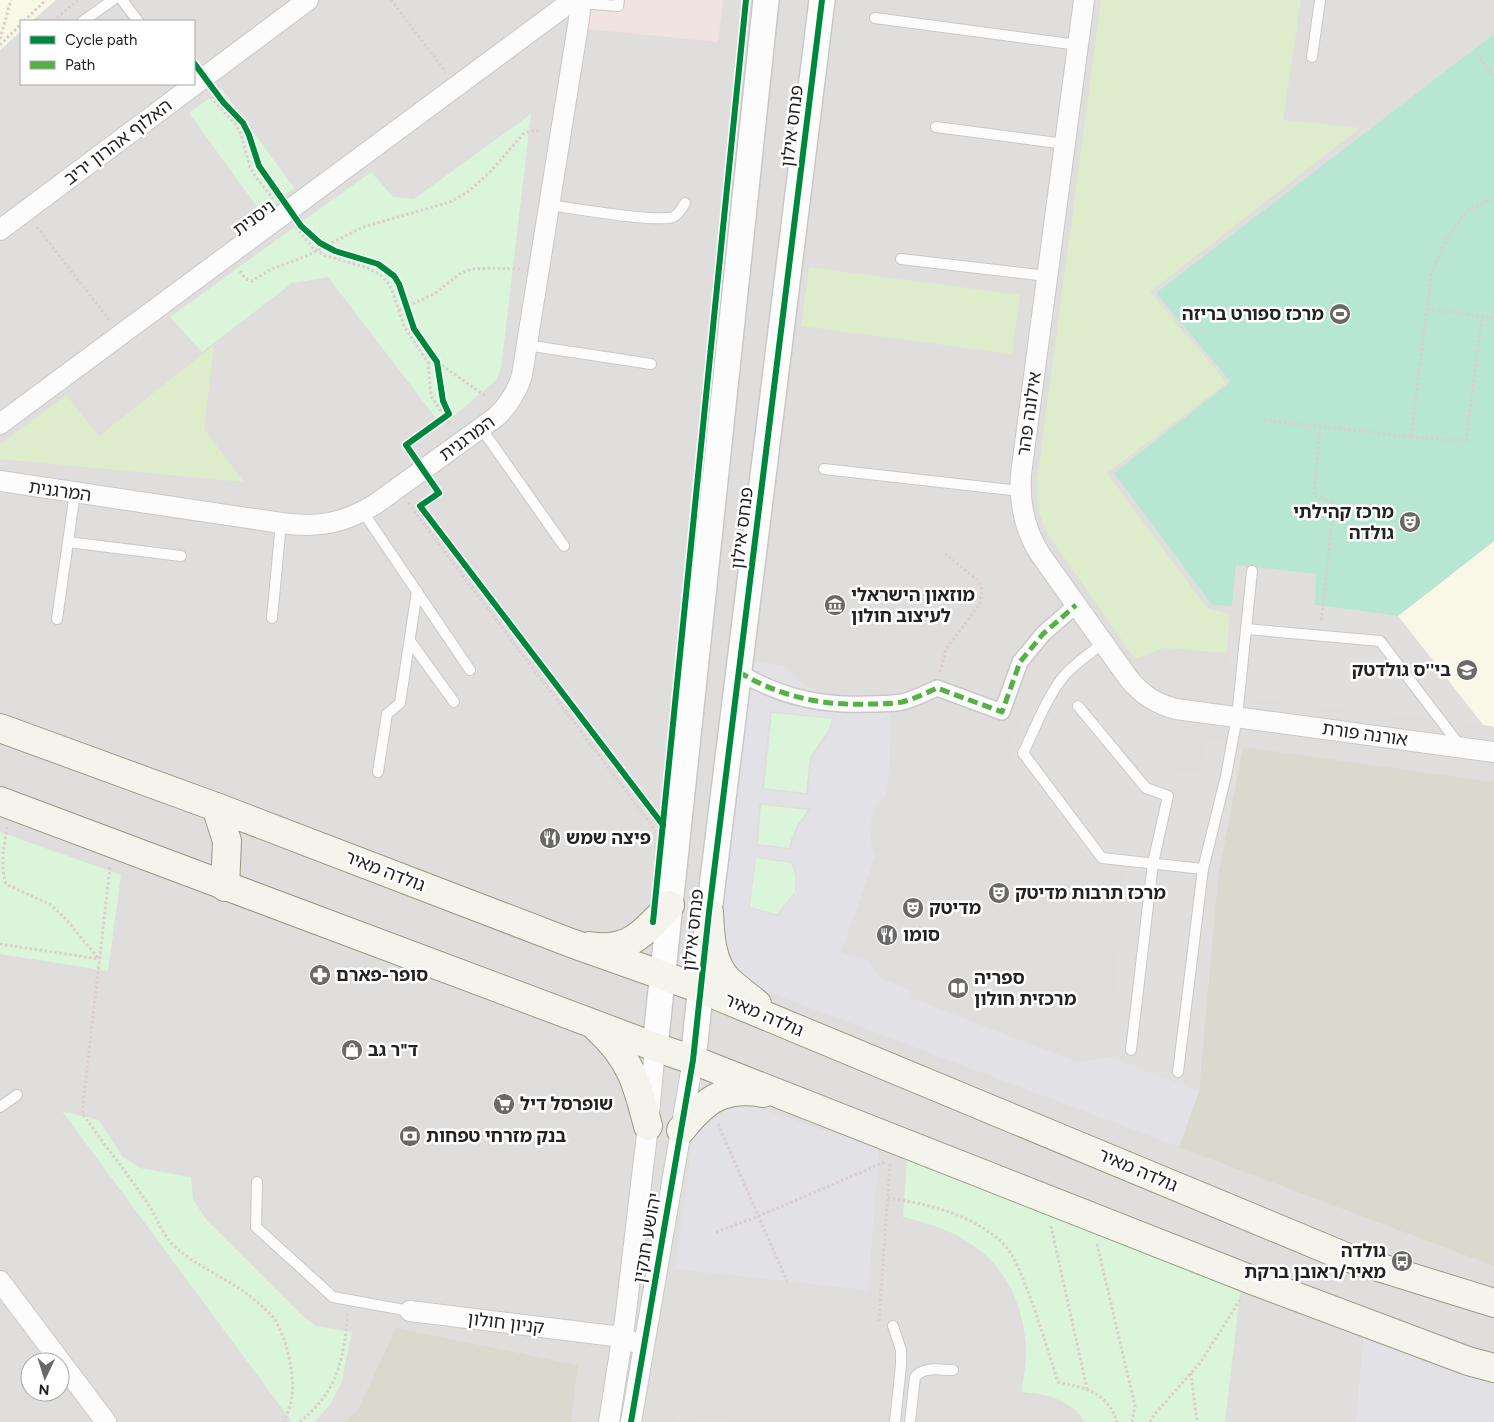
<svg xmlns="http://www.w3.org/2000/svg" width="1494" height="1422" viewBox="0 0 1494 1422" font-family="Figtree,'Noto Sans Hebrew',sans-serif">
<rect width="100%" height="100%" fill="#f0eeeb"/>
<!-- residential -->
<path fill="#dfdedc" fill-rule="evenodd" d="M0,0H1494V1422H0ZM21,21H194V84H21ZM30,1362H60V1392H30Z"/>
<!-- commercial -->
<polygon fill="#f1e3e1" points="592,0 723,0 718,42 589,29"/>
<!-- education -->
<g fill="#f8f7e8">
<polygon points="0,0 56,0 32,21 21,21 21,31 0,50"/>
<polygon points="1494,541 1494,727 1483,725 1398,616"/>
</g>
<!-- construction -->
<g fill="#d9d9cd">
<polygon points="1243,747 1494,782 1494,1266 1179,1147 1199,1091 1218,876"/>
<polygon points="396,1328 578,1365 571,1422 344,1422 358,1410"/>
</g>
<!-- grass -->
<g fill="#ddeccb">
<polygon points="1101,0 1301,0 1283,120 1360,128 1150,292 1227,383 1107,473 1207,608 1230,614 1227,653 1164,648 1135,659 1047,533 1038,510 1037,480"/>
<polygon points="809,267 1020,295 1012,354 801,326"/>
<polygon points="214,345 204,429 244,482 0,459 0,444 66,395 99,436"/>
</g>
<!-- park -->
<g fill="#daf5da">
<polygon points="222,89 294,188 261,212 189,113"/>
<polygon points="531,114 501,369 496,380 442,426 328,277 292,283 202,352 170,317 371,172 393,197 414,199"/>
<polygon points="772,713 832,719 828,731 810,756 806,793 764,788"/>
<path d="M761,805L808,810C798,822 792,833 789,848L758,844Z"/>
<polygon points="0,832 121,875 108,971 0,954"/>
<polygon points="756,858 791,863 795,876 795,892 777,914 750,907"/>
<polygon points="62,1111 99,1120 122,1156 140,1168 191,1177 193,1199 205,1218 305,1318 316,1326 352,1332 341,1384 330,1405 314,1422 292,1422"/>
<path d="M907,1158L1241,1286L1225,1422H1085C1070,1399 1047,1394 1022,1392C1023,1377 1027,1361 1026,1346C1019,1268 975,1233 903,1217Z"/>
</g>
<!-- pitch -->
<polygon fill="#b7e6d2" points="1494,34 1494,541 1398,616 1315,605 1316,575 1236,566 1232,606 1212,605 1114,473 1231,382 1156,293"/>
<!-- parking -->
<g fill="#e0dfde">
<polygon points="1236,565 1316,574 1315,605 1398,616 1483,725 1223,695"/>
<polygon points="1065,645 1154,766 1201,774 1206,738 1243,747 1218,876 1199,1091 1109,1057 1124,872 1097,867 1008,751 1029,701 1044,670"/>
<polygon points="676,1416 736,1422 675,1422"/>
</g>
<!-- plaza -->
<g fill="#e2e1e5" fill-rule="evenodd">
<path d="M746,660L785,666L798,680L817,692L869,699L892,697L888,786L885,797L874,809L870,827L871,842L876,855L841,952L868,960L875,972L884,980L911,991L909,997L1077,1062L1109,1057L1199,1091L1179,1147L747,984L728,972L716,937ZM770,711L834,718L830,732L812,757L808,795L762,789ZM759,803L812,809L798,828L794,837L791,850L756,845ZM755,857L792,862L796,875V892L777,916L749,908Z"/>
<polygon points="724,1102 747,1104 879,1149 868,1290 675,1269 693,1137"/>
<polygon points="1364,1328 1494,1376 1494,1422 1356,1422"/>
</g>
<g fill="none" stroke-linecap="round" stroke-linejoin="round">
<!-- service casing -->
<g stroke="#c9c8c7" stroke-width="12">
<g id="service">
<polyline points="122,0 138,21"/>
<polyline points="581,3 618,6 619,0"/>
<polyline points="875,18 1078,45"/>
<polyline points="83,21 113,0"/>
<polyline points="1312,57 1320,0"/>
<polyline points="936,127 1065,144"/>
<path d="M549,205C572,208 656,223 673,217C679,214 682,208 685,203"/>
<polyline points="901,259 1047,276"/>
<polyline points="526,345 651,364"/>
<polyline points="481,428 564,546"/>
<polyline points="824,469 1020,491"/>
<polyline points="363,512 470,670"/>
<polyline points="68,542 181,556"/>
<polyline points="272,618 281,523"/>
<polyline points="57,619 75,493"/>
<polyline points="1246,629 1380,641 1461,747"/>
<polyline points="410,641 454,702"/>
<path d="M1103,643C1090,654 1075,663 1064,676C1046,698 1036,727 1023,753L1102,858L1203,869"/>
<polyline points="1078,706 1146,788 1168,796 1153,863 1131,1050"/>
<polyline points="378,772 387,714 400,703 417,591"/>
<polyline points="1178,1072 1203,869 1226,776 1237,717 1252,571"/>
<polyline points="0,1107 17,1095"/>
<polyline points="257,1182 256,1227 333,1297 410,1311"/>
<polyline points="893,1326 901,1350 901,1365 895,1422"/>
<path d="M910,1422L915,1377C924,1366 939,1370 953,1370"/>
</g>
</g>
<!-- pedestrian casing -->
<g stroke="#c9c8c7" stroke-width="18">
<path id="pedestrian" d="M739,672C778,696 822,706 867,704C879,704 890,704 902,702C914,699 926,693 937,688L1002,712L1020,662L1043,634L1076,605"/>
</g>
<!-- minor casing -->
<g stroke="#c9c8c7" stroke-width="22">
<g id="minor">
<path d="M1084,0L1021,474C1019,503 1024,529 1040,554L1129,679C1142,695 1156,704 1176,709L1494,752"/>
<polyline points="0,230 308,0"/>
<polyline points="0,424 573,0"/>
<path d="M0,481L281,523C317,528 342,524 374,505L496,417C509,405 517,392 522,375L579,19L581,0"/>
<polyline points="0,1281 106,1422"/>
<polyline points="410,1311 622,1337 633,1342"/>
<polyline points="609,1422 625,1320 648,1126 655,1047"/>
<polyline points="631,1422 693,1060"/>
</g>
</g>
<!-- tertiary casing -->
<g stroke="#c9c8c7" stroke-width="28">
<g id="tertiary">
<polyline points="655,1047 766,0"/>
<polyline points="693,1060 709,912 822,0"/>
</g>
</g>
<!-- secondary casing -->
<g stroke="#999a82" stroke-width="30">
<g id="secondary">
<polyline points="0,728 216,807 571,943 701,989 1346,1257 1494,1303"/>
<polyline points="0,801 655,1047 693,1060 1252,1280 1468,1361 1494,1368"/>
<polyline points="216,807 227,841 225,887"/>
<path d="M709,912C710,934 711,962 727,979C736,988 748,996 757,1004"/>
<path d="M589,946C630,953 645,931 670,905"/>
<path d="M597,1028C631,1059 637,1083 648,1126"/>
<path d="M681,1130C705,1100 723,1086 763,1093"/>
</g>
</g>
<!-- path -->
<g stroke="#dccecd" stroke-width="3" stroke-dasharray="2.5 2.5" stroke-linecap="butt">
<polyline points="391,0 446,72"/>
<polyline points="24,21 46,0"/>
<polyline points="53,21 78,0"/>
<polyline points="0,39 11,0"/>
<polyline points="0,45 21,24"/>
<polyline points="1477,54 1494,76"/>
<polyline points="211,97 236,125 241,134 250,167 255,176 273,199"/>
<polyline points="37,227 110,321"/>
<polyline points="296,227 313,248 324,255 368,268 379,274 387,281 392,290 404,326 428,363 431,396 451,426"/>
<polyline points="240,271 246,279 252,281 270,270 306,256 363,227 450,202 466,193 477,184 491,171 523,134 531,131 541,131"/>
<polyline points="1427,309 1494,318"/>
<polyline points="399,310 434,294 461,273 473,269 490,268 521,269"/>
<polyline points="428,363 437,362 487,397"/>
<path d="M1264,420L1411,437L1431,275C1439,254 1454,221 1472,208C1479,204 1486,202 1494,199"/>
<polyline points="1320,427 1314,495 1334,503 1321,623"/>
<polyline points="1411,437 1466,441 1482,317"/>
<polyline points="408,503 656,831"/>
<polyline points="940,672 946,649 980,604 982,589 978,580 945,554"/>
<path d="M7,827C4,846 0,865 6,884L51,905L63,916L99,959"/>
<path d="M110,867L82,1113C104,1145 130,1176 151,1209C158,1221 163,1234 173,1245C193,1264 218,1274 240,1289C251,1297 263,1306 272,1316C286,1334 295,1374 292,1396C291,1405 287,1414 284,1422"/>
<polyline points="0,944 99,959"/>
<polyline points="718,1124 787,1281"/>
<path d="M888,1198C926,1203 979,1216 1006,1247C1015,1258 1020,1271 1025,1284C1038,1316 1047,1349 1058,1382C1085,1388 1108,1392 1117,1422"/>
<polyline points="1051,1226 1087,1389"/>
<polyline points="716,1232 759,1216 885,1162"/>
<polyline points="1097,1244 1135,1406 1132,1422"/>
<polyline points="879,1321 890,1162"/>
<polyline points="1191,1373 1197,1422"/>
<path d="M300,1422C339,1389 343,1361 348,1313"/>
<polyline points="1150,1422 1154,1415 1200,1363 1240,1300"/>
</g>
<!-- service -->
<use href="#service" stroke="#fdfcfc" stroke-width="10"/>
<!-- pedestrian -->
<use href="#pedestrian" stroke="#fdfcfc" stroke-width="15"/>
<!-- minor -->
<use href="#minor" stroke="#fdfcfc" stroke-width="20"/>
<!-- tertiary -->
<use href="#tertiary" stroke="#fdfcfc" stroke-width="25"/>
<!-- secondary -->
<use href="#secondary" stroke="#f4f4ed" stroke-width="28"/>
<!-- quiet -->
<path stroke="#55b145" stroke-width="5" stroke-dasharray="10 5" stroke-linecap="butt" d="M739,672C778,696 822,706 867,704C879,704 890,704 902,702C914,699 926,693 937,688L1002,712L1020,662L1043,634L1076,605"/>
<!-- cycleway casing -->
<g stroke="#fff" stroke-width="9">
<g id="cycleway">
<polyline points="194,63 223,102 243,123 249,135 259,166 301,226 320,243 335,251 378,264 394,276 399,284 414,329 437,362 443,401 449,414 406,445 439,493 420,506 663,825"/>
<polyline points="653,922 746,0"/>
<polyline points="631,1422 693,1060 709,912 822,0"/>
</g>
</g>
<!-- cycleway -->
<use href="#cycleway" stroke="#00873e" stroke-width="6"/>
</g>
<!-- icons -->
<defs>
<g id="stadium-disc" transform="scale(1.125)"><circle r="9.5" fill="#6a6968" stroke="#fff"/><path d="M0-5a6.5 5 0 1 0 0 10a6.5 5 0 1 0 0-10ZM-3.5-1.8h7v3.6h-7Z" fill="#fff"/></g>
<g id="theatre-disc" transform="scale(1.125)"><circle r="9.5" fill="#6a6968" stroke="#fff"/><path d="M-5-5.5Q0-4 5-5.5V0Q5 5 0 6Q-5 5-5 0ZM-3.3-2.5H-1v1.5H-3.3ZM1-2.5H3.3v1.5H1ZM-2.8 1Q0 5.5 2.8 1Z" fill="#fff"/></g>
<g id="museum-disc" transform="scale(1.125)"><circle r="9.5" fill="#6a6968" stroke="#fff"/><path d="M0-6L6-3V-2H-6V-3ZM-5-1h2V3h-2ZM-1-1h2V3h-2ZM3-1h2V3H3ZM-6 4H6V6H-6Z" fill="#fff"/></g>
<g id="school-disc" transform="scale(1.125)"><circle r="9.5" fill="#6a6968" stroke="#fff"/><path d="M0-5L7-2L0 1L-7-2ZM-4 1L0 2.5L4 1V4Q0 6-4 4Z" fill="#fff"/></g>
<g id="restaurant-disc" transform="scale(1.125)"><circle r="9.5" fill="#6a6968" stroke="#fff"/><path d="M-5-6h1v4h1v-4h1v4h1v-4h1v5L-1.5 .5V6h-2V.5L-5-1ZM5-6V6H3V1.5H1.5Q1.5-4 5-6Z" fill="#fff"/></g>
<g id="pharmacy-disc" transform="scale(1.125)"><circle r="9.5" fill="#6a6968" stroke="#fff"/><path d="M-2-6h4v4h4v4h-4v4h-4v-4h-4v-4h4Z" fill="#fff"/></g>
<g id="library-disc" transform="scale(1.125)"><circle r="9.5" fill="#6a6968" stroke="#fff"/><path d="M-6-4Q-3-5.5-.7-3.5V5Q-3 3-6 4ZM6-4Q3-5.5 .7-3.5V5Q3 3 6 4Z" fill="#fff"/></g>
<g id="shop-disc" transform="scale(1.125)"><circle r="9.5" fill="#6a6968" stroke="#fff"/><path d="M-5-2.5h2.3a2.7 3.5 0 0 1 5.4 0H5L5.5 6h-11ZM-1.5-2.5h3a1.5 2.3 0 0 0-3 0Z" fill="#fff"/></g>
<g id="supermarket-disc" transform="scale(1.125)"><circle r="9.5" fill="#6a6968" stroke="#fff"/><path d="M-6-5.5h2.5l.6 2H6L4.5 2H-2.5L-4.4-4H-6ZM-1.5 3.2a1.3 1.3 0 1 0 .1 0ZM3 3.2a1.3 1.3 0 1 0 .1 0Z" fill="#fff"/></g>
<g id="bank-disc" transform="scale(1.125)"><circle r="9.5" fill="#6a6968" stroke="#fff"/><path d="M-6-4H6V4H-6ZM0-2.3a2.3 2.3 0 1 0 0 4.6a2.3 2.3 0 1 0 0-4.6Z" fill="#fff"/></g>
<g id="bus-disc" transform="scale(1.125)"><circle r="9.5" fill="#6a6968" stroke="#fff"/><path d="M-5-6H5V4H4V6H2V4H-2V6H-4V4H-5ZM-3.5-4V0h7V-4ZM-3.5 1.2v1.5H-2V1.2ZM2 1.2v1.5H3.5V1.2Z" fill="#fff"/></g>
</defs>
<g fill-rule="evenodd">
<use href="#stadium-disc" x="1340" y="314"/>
<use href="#theatre-disc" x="1410" y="522"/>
<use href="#museum-disc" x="835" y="605"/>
<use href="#school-disc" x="1467" y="670"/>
<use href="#restaurant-disc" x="550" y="838"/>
<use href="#theatre-disc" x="999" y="893"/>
<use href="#theatre-disc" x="913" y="908"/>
<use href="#restaurant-disc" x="887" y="935"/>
<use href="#pharmacy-disc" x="320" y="975"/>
<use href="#library-disc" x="958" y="988"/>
<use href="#shop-disc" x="352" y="1050"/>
<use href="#supermarket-disc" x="504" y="1104"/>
<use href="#bank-disc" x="410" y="1136"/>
<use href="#bus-disc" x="1402" y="1261"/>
</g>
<g text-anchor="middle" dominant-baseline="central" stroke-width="5" stroke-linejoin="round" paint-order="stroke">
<!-- street labels -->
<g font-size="18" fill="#222" stroke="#fff">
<text transform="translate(792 126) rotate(-83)">פנחס אילון</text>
<text transform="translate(118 142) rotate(-37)">האלוף אהרון יריב</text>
<text transform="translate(254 218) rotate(-36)">ניסנית</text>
<text transform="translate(1029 414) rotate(-82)">אילונה פהר</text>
<text transform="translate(467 438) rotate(-36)">המרגנית</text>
<text transform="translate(60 491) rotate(8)">המרגנית</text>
<text transform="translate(742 528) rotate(-83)">פנחס אילון</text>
<text transform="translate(1365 734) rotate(8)">אורנה פורת</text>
<text transform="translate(385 871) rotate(21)">גולדה מאיר</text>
<text transform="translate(693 930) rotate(-84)">פנחס אילון</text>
<text transform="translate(764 1015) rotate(23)">גולדה מאיר</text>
<text transform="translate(1138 1170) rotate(23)">גולדה מאיר</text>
<text transform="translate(647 1238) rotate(-80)">יהושע חנקין</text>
<text transform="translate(506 1323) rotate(7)">קניון חולון</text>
</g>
<!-- poi labels -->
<g font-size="18" font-weight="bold" fill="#222" stroke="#fff" text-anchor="start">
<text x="1324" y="314" text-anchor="end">מרכז ספורט בריזה</text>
<text x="1394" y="512" text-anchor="end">מרכז קהילתי<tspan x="1394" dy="21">גולדה</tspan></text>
<text x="851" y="595">מוזאון הישראלי<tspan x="851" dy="21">לעיצוב חולון</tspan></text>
<text x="1451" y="670" text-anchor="end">בי''ס גולדטק</text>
<text x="566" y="838">פיצה שמש</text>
<text x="1015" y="893">מרכז תרבות מדיטק</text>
<text x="929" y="908">מדיטק</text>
<text x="903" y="935">סומו</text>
<text x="336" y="975">סופר-פארם</text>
<text x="974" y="978">ספריה<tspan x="974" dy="21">מרכזית חולון</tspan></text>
<text x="368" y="1050">ד"ר גב</text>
<text x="520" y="1104">שופרסל דיל</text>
<text x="426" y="1136">בנק מזרחי טפחות</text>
<text x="1386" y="1251" text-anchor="end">גולדה<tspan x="1386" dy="21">מאיר/ראובן ברקת</tspan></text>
</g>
</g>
<!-- legend -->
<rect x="20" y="20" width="175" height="65" fill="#ffffff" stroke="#a7a7a7"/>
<rect x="30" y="36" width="25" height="8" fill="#00873e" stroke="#a7a7a7"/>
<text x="65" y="45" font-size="15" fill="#222222">Cycle path</text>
<rect x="30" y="61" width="25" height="8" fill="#55b145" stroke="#a7a7a7"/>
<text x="65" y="70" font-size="15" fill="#222222">Path</text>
<!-- north arrow -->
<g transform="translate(45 1377) rotate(184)"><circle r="24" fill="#ffffff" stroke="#a7a7a7"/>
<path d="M0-4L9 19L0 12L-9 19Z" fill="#6a6968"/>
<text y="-8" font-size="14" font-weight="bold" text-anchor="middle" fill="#222222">N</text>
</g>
</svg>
